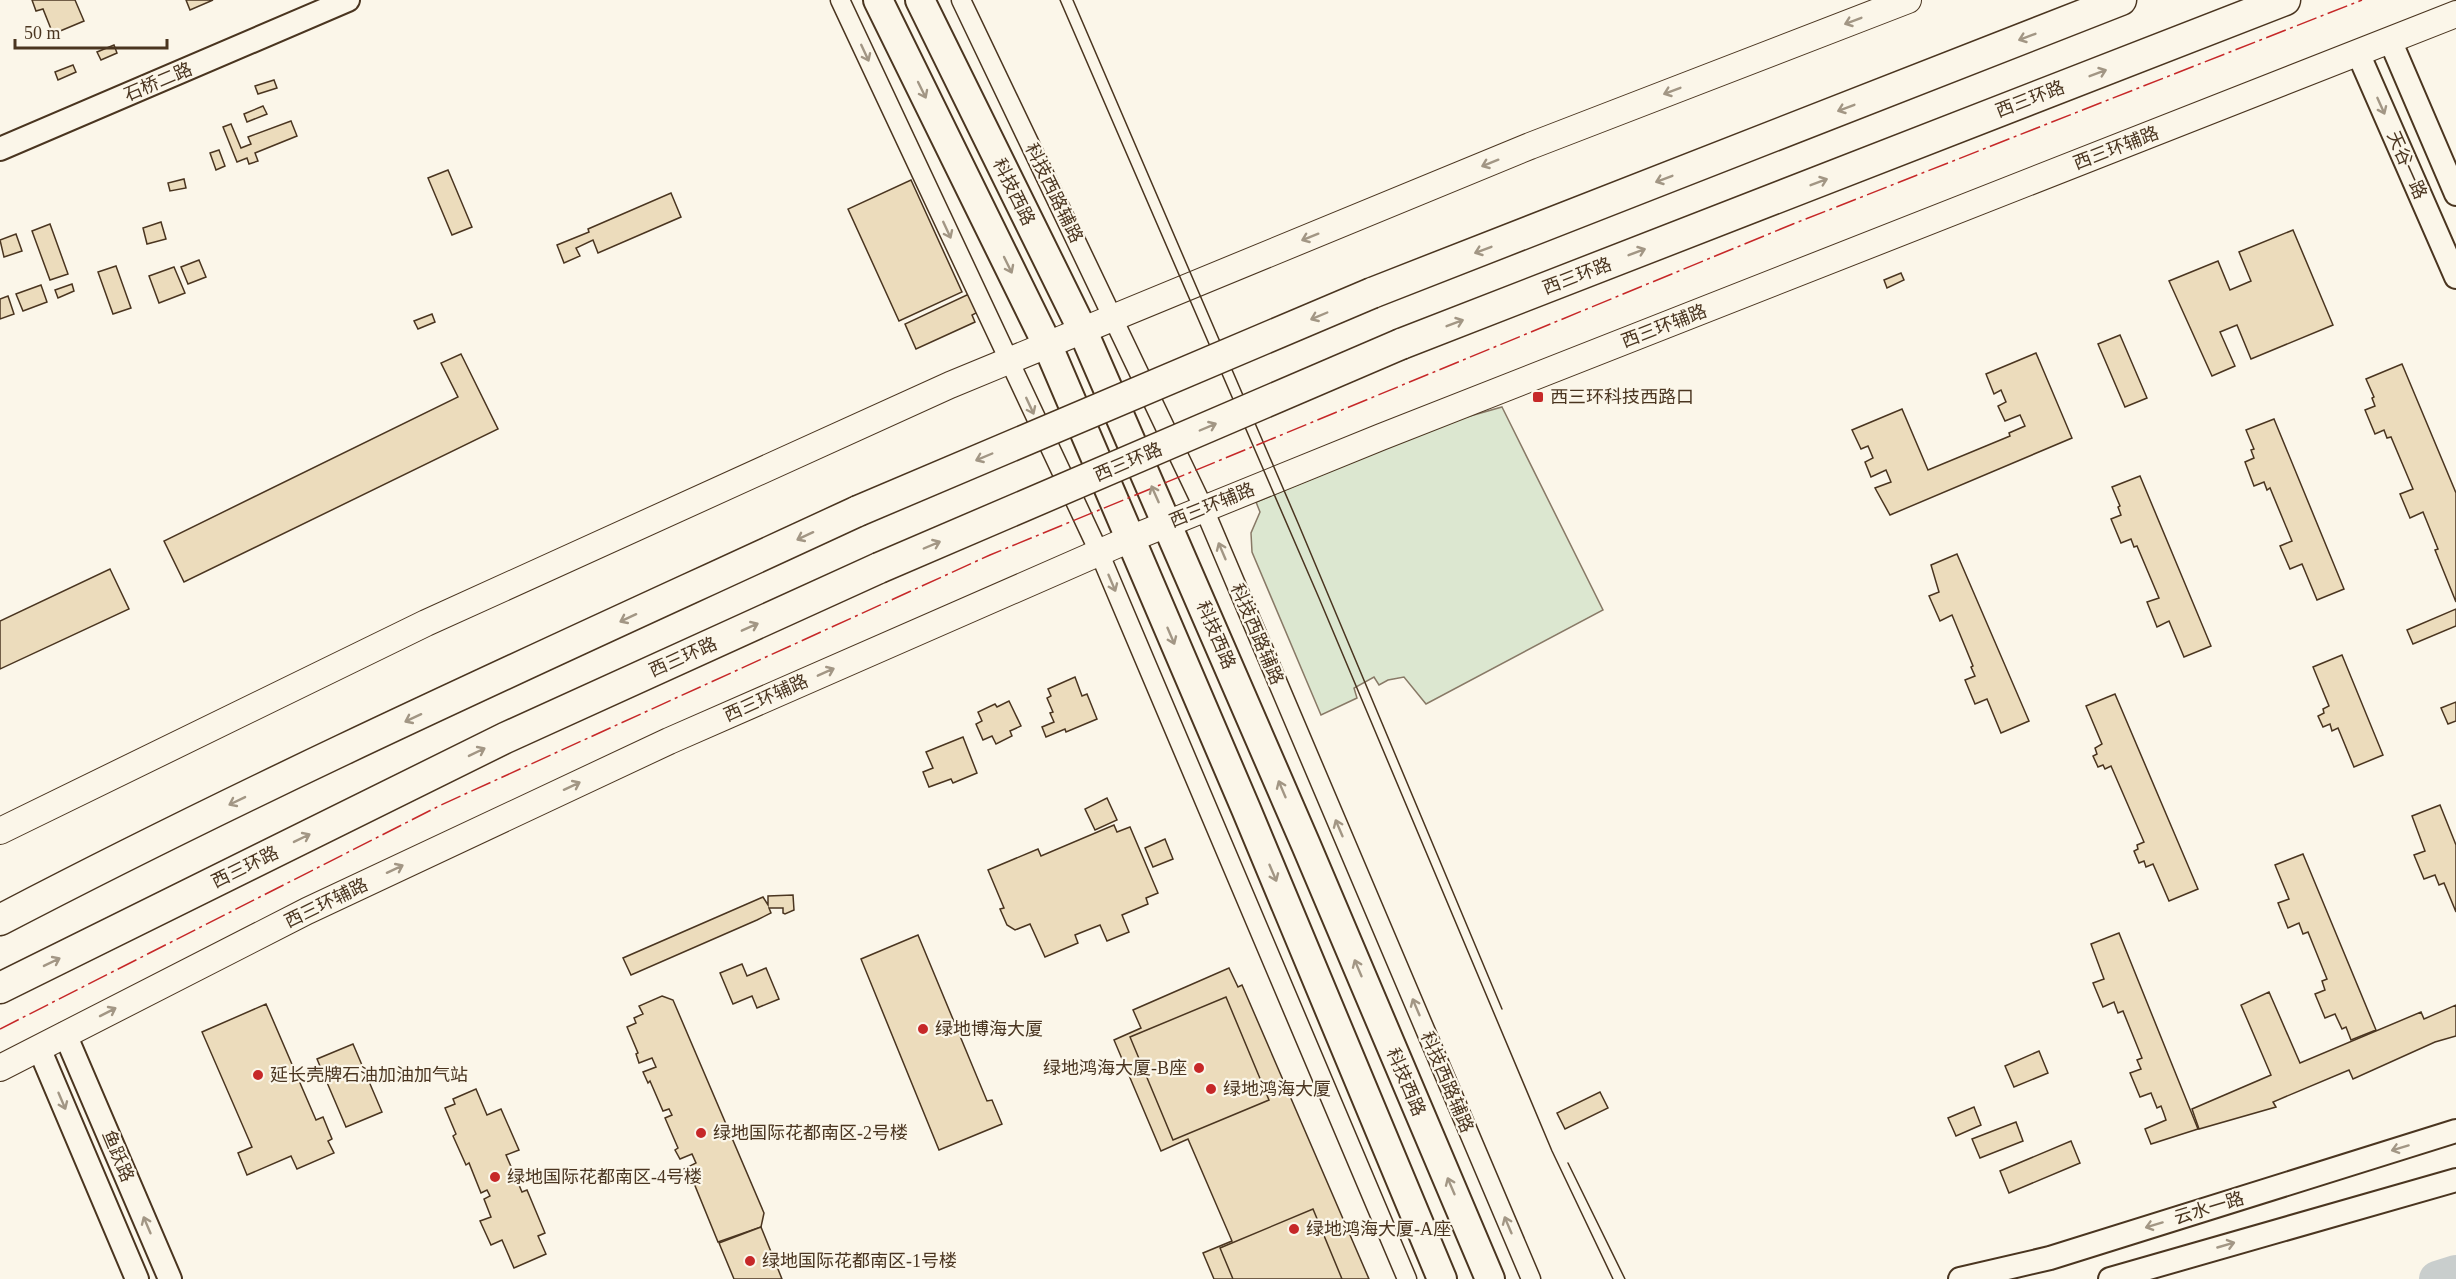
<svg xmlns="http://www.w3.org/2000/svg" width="2456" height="1279" viewBox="0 0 2456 1279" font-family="'Times New Roman','Noto Sans SC',serif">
<rect width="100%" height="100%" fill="#fbf6e9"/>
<!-- green -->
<polygon fill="#dce7d0" stroke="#887966" stroke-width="1.5" points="1502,407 1603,610 1426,704 1404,677 1388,680 1379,685 1374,677 1354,688 1357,698 1321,715 1252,552 1251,533 1260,512 1256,502 1449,422"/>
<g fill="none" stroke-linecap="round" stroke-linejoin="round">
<!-- river -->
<polyline stroke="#c9cecd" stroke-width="36" points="2437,1279 2456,1273"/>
</g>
<!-- building -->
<g fill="#ecdcbc" stroke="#4a3520" stroke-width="1.5">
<polygon points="32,0 75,0 84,21 53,34 43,9 36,11"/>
<polygon points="186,0 213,0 190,10"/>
<polygon points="114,45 117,53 101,60 97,52"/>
<polygon points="73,65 76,72 58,80 55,72"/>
<polygon points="274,80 277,88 258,94 255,86"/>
<polygon points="263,106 267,114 247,122 244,114"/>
<polygon points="291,121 297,136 255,153 258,161 249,164 247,158 237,162 223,127 231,124 241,148 251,144 248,137"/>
<polygon points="219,150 225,166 216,170 210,153"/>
<polygon points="448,170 472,227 452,235 428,178"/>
<polygon points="184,179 186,188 170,191 168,183"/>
<polygon points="911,180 962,292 899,321 848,209"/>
<polygon points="671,193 681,217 598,253 593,240 576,248 580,256 564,263 557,245 589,232 588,229"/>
<polygon points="161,222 166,239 147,244 143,228"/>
<polygon points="50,224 68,274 50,280 32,231"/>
<polygon points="2293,230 2333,325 2251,359 2237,325 2220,332 2235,366 2212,376 2169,281 2218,261 2230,290 2251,281 2239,252"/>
<polygon points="16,234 22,251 4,257 0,240"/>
<polygon points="199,260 206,277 188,284 181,267"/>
<polygon points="116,266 131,308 113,314 98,272"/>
<polygon points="174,267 185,293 159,303 149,276"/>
<polygon points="1901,273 1904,280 1887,288 1884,280"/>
<polygon points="72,284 74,291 58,298 55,290"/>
<polygon points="41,285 47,302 23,311 16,294"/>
<polygon points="969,294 978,312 972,315 975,322 916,349 905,324"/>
<polygon points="8,296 14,314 0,319 0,299"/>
<polygon points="432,314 435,322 418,329 414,321"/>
<polygon points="2120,335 2147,398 2125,407 2098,344"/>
<polygon points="2036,353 2072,438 1890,515 1875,488 1891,482 1886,470 1871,477 1865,462 1873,458 1868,446 1861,449 1852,430 1902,409 1928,470 2010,436 2009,433 2025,426 2020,415 2005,421 1998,406 2006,402 2001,390 1994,394 1986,374"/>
<polygon points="461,354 498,429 184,582 164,541 458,397 441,363"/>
<polygon points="2402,364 2456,493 2456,602 2435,550 2438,549 2423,512 2410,518 2400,494 2413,489 2391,437 2387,438 2384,430 2375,434 2365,410 2375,406 2372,398 2374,397 2366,379"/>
<polygon points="2274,419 2344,589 2317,600 2302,564 2290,569 2280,546 2292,541 2270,488 2267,490 2264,482 2254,486 2245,462 2254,458 2251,450 2254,449 2246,430"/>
<polygon points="2140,476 2211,646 2184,657 2169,621 2157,627 2147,602 2159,598 2137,546 2134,547 2131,539 2121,543 2111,519 2121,515 2118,507 2120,506 2112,487"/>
<polygon points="1957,554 2029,721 2001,733 1987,699 1975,704 1965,680 1975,676 1971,667 1973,666 1952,615 1940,621 1929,596 1939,592 1931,565"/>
<polygon points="110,569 129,609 0,669 0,621"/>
<polygon points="2456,609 2456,626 2413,644 2407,630"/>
<polygon points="2342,655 2383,755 2354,767 2338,728 2332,731 2330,724 2323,727 2318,716 2324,713 2323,709 2329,706 2313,667"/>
<polygon points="1075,677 1082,696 1087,694 1097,719 1066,732 1065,729 1046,737 1042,727 1054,722 1050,713 1053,712 1047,698 1051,696 1048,689"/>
<polygon points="2115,694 2198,889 2169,901 2153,864 2146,867 2144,861 2139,863 2134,851 2138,849 2137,845 2144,842 2111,766 2105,769 2103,765 2098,767 2093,756 2097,754 2095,748 2102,744 2086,706"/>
<polygon points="1009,701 1021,726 1010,731 1012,736 996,744 992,736 983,740 976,724 982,721 978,712 995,704 997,707"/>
<polygon points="2456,702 2456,721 2448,724 2441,708"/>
<polygon points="963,737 977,773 953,783 951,779 929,787 923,772 933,768 926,752"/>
<polygon points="1107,798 1117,820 1095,830 1085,809"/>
<polygon points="2440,805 2456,845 2456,912 2444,883 2439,885 2435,875 2424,879 2414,855 2425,851 2412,816"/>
<polygon points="1114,825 1117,832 1130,827 1158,893 1146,898 1148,904 1122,915 1129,932 1107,941 1100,925 1075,935 1078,943 1045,957 1030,924 1015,930 1007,925 1000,909 1004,908 988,870 1038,849 1041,856"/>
<polygon points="1165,839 1173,859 1153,867 1145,848"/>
<polygon points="2303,854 2376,1030 2351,1040 2346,1027 2342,1029 2335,1014 2325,1018 2315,994 2325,990 2322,981 2327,979 2308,932 2303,934 2299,923 2288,928 2278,903 2289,899 2275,865"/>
<polygon points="793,895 794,910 785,914 783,913 783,908 769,908 771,913 757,920 631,975 623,958 763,897 768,905 768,896"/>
<polygon points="2119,933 2198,1129 2151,1144 2145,1129 2166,1120 2164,1114 2161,1106 2157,1108 2151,1093 2140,1097 2130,1073 2141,1069 2137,1060 2142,1058 2123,1011 2118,1013 2114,1002 2103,1007 2093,983 2104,979 2091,944"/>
<polygon points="918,935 987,1101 992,1100 1002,1124 939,1150 861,959"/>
<polygon points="742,964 747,976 766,968 779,999 757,1008 752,996 733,1004 720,973"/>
<polygon points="1229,968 1238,987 1242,985 1369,1279 1214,1279 1203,1253 1232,1241 1188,1139 1161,1151 1114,1040 1141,1028 1133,1010"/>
<polygon points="2269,992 2300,1063 2421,1012 2424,1019 2456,1005 2456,1036 2435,1042 2353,1079 2349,1070 2273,1102 2276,1107 2199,1129 2192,1109 2271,1075 2241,1005"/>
<polygon points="662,996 673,1000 764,1213 761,1227 718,1242 691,1176 688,1178 684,1169 696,1163 692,1154 680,1159 675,1150 678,1148 665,1118 672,1115 669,1109 663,1111 650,1081 648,1083 643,1072 656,1067 652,1058 639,1063 636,1054 638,1053 627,1027 636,1023 634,1018 643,1014 639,1006"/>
<polygon points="1226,997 1269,1100 1173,1140 1130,1037"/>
<polygon points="266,1004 316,1120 323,1117 332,1139 328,1141 334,1153 297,1169 291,1156 247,1175 238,1153 252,1147 202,1032"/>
<polygon points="353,1044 382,1112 346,1127 317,1059"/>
<polygon points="2039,1051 2048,1073 2014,1087 2005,1066"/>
<polygon points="476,1089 487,1115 501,1109 519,1150 506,1155 522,1192 527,1190 545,1233 538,1236 546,1254 514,1268 502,1240 491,1245 480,1221 491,1217 484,1199 490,1196 487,1190 481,1193 469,1163 466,1165 453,1136 456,1134 445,1108 455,1104 453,1099"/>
<polygon points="1600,1092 1608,1108 1565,1129 1557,1113"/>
<polygon points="1974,1107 1981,1125 1956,1136 1948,1118"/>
<polygon points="2016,1122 2023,1141 1980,1158 1972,1139"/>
<polygon points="2071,1141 2080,1163 2009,1193 2000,1171"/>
<polygon points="1313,1209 1342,1279 1233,1279 1220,1248"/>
<polygon points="761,1227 782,1279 734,1279 719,1243"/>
</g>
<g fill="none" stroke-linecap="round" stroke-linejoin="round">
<!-- minor casing -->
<g stroke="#4a3520" stroke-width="21">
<g id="minor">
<polyline points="840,0 1099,552 1407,1279"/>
<polyline points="961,0 1204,509 1531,1279"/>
</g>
</g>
<!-- tertiary casing -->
<g stroke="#4a3520" stroke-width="26">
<g id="tertiary">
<polyline points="2390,40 2456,194"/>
<polyline points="2358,53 2456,277"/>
<polyline points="0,149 348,0"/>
<polyline points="65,1034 170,1279"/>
<polyline points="39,1048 137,1279"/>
<polyline points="1960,1279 2050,1258 2456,1131"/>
<polyline points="2110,1279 2456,1180"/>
</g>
</g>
<!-- secondary casing -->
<g stroke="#4a3520" stroke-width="28">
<g id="secondary">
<polyline points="0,831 426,623 950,385 1530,146 1908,0"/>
<polyline points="0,1068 307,911 669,741 1130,539 1381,437 2456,14"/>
</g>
</g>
<!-- primary casing -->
<g stroke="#4a3520" stroke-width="32">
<g id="primary">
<polyline points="878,0 1047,344 1246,809 1442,1279"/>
<polyline points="920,0 1082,329 1306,845 1490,1279"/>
</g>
</g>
<!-- trunk casing -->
<g stroke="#4a3520" stroke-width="33">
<g id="trunk">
<polyline points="1372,293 2121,0"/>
<polyline points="1401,344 2285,0"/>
<path d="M0,920C281,773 571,644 858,511"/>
<polyline points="0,988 505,738 879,568"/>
</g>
</g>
<!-- minor -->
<use href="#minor" stroke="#fbf6e9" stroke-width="18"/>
<!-- tertiary -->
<use href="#tertiary" stroke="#fbf6e9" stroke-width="22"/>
<!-- secondary -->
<use href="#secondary" stroke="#fbf6e9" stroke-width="26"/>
<!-- primary -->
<use href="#primary" stroke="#fbf6e9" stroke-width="28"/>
<!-- trunk -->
<use href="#trunk" stroke="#fbf6e9" stroke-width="30"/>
<!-- tram -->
<g stroke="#4a3520" stroke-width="1.5">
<polyline points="1060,0 1319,598 1552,1151 1613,1279"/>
<polyline points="1073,0 1298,523 1502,1009"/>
<polyline points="1568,1163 1625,1279"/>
</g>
<!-- trunk-bridge casing -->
<g stroke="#4a3520" stroke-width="33" stroke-linecap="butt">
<g id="trunk-bridge">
<polyline points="858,511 1372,293"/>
<polyline points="879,568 1401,344"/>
</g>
</g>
<!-- trunk-bridge -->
<use href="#trunk-bridge" stroke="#fbf6e9" stroke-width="30"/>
<!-- power -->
<polyline stroke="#c62828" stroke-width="1.5" stroke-dasharray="21 4.5 3 4.5" stroke-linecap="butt" points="0,1029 441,805 990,555 1793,224 2362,0"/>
</g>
<!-- one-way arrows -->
<defs><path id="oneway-shaft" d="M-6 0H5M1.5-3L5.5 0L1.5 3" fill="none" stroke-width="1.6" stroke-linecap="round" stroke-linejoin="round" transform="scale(1.5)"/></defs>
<g stroke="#a29684">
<use href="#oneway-shaft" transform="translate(1853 21) rotate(159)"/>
<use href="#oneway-shaft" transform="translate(2027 37) rotate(159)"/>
<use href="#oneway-shaft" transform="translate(865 53) rotate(65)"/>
<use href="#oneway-shaft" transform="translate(2098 73) rotate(-21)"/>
<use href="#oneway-shaft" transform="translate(922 90) rotate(64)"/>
<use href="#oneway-shaft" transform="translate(1672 91) rotate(159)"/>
<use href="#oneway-shaft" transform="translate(2381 106) rotate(66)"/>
<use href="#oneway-shaft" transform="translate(1846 108) rotate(159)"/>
<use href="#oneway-shaft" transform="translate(1490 163) rotate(158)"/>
<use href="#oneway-shaft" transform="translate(1664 179) rotate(159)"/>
<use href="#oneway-shaft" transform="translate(1819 182) rotate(-21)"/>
<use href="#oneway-shaft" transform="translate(947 230) rotate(65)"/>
<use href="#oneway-shaft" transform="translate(1310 237) rotate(158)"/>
<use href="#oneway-shaft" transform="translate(1483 250) rotate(159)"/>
<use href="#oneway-shaft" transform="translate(1637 252) rotate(-21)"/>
<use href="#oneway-shaft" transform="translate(1008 265) rotate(64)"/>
<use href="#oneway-shaft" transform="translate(1319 316) rotate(157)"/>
<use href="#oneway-shaft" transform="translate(1455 323) rotate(-21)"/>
<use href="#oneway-shaft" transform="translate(1030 406) rotate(65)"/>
<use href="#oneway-shaft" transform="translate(1208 427) rotate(-23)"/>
<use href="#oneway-shaft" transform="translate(984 457) rotate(157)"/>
<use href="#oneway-shaft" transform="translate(1155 494) rotate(-114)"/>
<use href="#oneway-shaft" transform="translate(805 536) rotate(155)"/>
<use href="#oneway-shaft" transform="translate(932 545) rotate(-23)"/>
<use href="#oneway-shaft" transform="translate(1222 551) rotate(-113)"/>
<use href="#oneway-shaft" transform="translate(1112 583) rotate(67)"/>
<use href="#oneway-shaft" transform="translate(628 618) rotate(155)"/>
<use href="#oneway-shaft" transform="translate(750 627) rotate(-24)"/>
<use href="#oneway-shaft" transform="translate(1171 636) rotate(67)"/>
<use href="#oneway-shaft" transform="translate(826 672) rotate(-24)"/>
<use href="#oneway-shaft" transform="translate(413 718) rotate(155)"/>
<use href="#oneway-shaft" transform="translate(477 752) rotate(-26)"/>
<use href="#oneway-shaft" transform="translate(572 786) rotate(-25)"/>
<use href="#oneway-shaft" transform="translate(1282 789) rotate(-113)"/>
<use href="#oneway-shaft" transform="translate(237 801) rotate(154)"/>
<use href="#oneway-shaft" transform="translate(1339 828) rotate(-113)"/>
<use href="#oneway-shaft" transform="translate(302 838) rotate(-26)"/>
<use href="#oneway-shaft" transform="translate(395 869) rotate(-25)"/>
<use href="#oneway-shaft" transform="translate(1273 873) rotate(67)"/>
<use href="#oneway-shaft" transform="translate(52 962) rotate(-26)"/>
<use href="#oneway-shaft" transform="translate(1358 968) rotate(-113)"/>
<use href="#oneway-shaft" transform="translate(1416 1007) rotate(-113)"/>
<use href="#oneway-shaft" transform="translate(108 1012) rotate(-27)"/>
<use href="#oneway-shaft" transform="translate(62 1101) rotate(67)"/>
<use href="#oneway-shaft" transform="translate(2400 1148) rotate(163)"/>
<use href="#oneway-shaft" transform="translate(1451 1186) rotate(-113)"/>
<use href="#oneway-shaft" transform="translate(147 1225) rotate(-113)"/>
<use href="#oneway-shaft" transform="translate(1508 1225) rotate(-113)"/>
<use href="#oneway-shaft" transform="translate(2154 1225) rotate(163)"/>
<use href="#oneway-shaft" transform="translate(2226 1245) rotate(-16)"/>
</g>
<!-- markers -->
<g fill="#c62828" stroke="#fbf6e9" stroke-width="2">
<rect x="1532" y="391" width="12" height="12" rx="3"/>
<circle cx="923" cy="1029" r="6"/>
<circle cx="1199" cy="1068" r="6"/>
<circle cx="258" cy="1075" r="6"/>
<circle cx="1211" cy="1089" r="6"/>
<circle cx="701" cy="1133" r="6"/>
<circle cx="495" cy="1177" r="6"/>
<circle cx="1294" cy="1229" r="6"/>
<circle cx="750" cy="1261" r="6"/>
</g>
<g text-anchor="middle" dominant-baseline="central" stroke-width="4.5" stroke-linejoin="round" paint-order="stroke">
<!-- street labels -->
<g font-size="18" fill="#4a3520" stroke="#fbf6e9">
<text transform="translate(158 82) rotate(-23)">石桥二路</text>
<text transform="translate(2030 99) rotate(-21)">西三环路</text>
<text transform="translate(2116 148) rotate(-21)">西三环辅路</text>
<text transform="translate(2407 165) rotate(66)">天谷一路</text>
<text transform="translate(1014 192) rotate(64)">科技西路</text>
<text transform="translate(1054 193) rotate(64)">科技西路辅路</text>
<text transform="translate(1577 276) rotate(-21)">西三环路</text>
<text transform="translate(1664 326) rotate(-21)">西三环辅路</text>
<text transform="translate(1128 462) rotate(-23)">西三环路</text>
<text transform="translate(1212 505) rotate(-22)">西三环辅路</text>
<text transform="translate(1257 634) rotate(67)">科技西路辅路</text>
<text transform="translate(1216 635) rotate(67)">科技西路</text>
<text transform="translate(683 657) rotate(-24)">西三环路</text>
<text transform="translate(766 698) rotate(-24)">西三环辅路</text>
<text transform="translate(245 867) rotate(-26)">西三环路</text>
<text transform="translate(326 903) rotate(-26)">西三环辅路</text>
<text transform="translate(1406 1082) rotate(67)">科技西路</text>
<text transform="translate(1447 1082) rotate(67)">科技西路辅路</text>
<text transform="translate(118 1156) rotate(67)">鱼跃路</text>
<text transform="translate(2209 1208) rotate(-17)">云水一路</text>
</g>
<!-- poi labels -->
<g font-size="18" fill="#4a3520" stroke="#fbf6e9" text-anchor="start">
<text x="1550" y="397">西三环科技西路口</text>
<text x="935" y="1029">绿地博海大厦</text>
<text x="1187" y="1068" text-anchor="end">绿地鸿海大厦-B座</text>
<text x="270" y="1075">延长壳牌石油加油加气站</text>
<text x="1223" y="1089">绿地鸿海大厦</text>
<text x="713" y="1133">绿地国际花都南区-2号楼</text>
<text x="507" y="1177">绿地国际花都南区-4号楼</text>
<text x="1306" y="1229">绿地鸿海大厦-A座</text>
<text x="762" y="1261">绿地国际花都南区-1号楼</text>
</g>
</g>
<!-- scale -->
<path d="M15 39v9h152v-9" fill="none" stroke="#4a3520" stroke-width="3"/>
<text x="24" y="39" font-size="18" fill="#4a3520" stroke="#fbf6e9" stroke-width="4.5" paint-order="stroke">50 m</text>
</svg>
